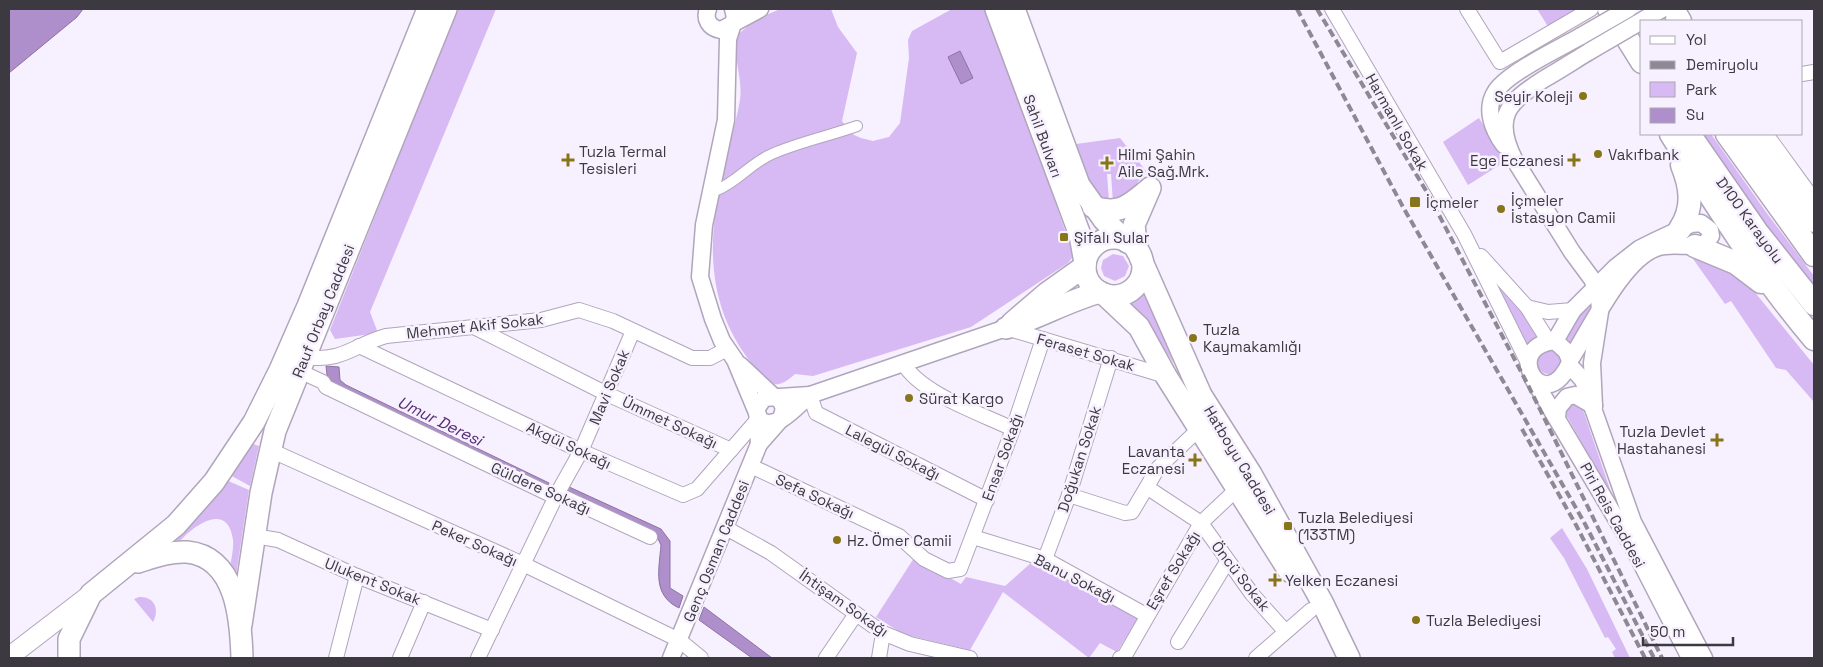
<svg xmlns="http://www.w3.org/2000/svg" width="1823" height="667" viewBox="0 0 1823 667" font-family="'Space Grotesk',sans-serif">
<rect width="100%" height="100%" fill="#f7f0fe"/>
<!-- green -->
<g fill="#d7b9f4">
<polygon points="457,9 496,9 370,312 378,333 335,339 330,330"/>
<path d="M780,9H831L838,27L857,53L842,121L854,135L861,138L873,141L889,137L900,123L909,58L908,40L912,31L952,9H989L1071,248L1072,258L1068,263L971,327L813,376L795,374C778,389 773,387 758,371C705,310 706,242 724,167C729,145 736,123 740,100C743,79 733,58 736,36L755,20Z"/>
<polygon points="1537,9 1593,9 1554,36"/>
<polygon points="1479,118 1506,161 1468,185 1443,142"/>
<polygon points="1700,134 1711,134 1766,212 1814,276 1814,292"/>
<path d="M1120,138L1146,171L1131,192L1113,203L1111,174H1107L1109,202C1086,193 1083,165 1076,144Z"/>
<polygon points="1113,254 1123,256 1129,266 1125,276 1115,281 1104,276 1101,268 1103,260"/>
<polygon points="1691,256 1724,266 1749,285 1814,365 1814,402 1786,370 1776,368 1731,301 1725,304"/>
<polygon points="1495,282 1519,305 1541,337 1532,345 1525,343"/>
<polygon points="1145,291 1174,364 1143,316 1126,303"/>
<polygon points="1594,295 1594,312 1569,348 1558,332"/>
<circle cx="1549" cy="362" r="12"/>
<polygon points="1574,403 1582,407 1612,495 1565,413 1567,405"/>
<polygon points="251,443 259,446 250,486 230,475"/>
<path d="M226,480L249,490L236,575L230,568C231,559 234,549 233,540C228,501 194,525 180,541L172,540Z"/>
<polygon points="1562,528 1587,569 1630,658 1615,658 1612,652 1616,649 1608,637 1605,638 1564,558 1550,538"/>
<polygon points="914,558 961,584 966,577 1005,586 1032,562 1138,618 1117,652 1100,643 1089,658 1003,592 970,650 903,634 876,617"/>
<path d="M139,597C154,596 160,609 153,622L134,599Z"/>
</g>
<!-- water -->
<g fill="#ae8ecb" stroke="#8c74a2">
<polygon points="9,9 83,9 77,17 9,73"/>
<polygon points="960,51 973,78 961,84 948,57"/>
<polygon points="326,366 339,367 340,380 346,385 549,483 545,491 328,383"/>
<path d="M567,486L661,529L670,541V588L683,596L679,608C652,595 659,570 661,545L658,539L563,495Z"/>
<polygon points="704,607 772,658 752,658 699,620"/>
</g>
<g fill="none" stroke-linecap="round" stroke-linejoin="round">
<!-- pedestrian casing -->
<g stroke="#b0a5bb" stroke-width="12">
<path id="pedestrian" d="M717,190C740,180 749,164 772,154C799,142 829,136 857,126"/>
</g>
<!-- minor casing -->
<g stroke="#b0a5bb" stroke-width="16">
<g id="minor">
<polyline points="1332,9 1464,234 1528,363"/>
<polyline points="1467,9 1500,62 1591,9"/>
<polyline points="1802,74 1814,72"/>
<polyline points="1766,134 1814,200"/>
<polyline points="1481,256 1527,307 1549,342"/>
<polyline points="1527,307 1548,312 1573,310"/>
<polyline points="474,327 607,394 731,450"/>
<polyline points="1006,328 1166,376"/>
<polyline points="359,346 581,451 683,495 697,489 757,420"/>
<path d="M304,357C344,362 351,346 386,336L541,320L579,310L613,321L692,358H710L727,349"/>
<path d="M903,363C921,394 980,413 1013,429"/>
<polyline points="299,371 323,382 326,387 549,494 557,494 650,537"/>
<polyline points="810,395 816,413 987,500"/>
<polyline points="270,450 523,564 679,640 701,658"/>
<polyline points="751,466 899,536 924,559 948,571 960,569 1013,429 1043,339"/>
<polyline points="1148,488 1201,523 1252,594 1285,631"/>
<polyline points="1069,495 1125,513 1132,512 1158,468 1199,429"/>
<polyline points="726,528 771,553 883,633 910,644 970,658"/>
<polyline points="254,536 278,540 357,576 492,630"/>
<polyline points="973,537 1045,559 1146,615"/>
<polyline points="1045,559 1069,495 1111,358"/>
<polyline points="1178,642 1227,562"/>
<polyline points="336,658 357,576"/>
<polyline points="400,658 424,602"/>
<polyline points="478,658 557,494 581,451 633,331"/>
<polyline points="826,658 856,614"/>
<polyline points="879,658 883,633"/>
<polyline points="1120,658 1124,657 1201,523 1237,489"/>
<polyline points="1256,658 1311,610"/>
</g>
</g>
<!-- tertiary casing -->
<g stroke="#b0a5bb" stroke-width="19">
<g id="tertiary">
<path d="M708,9C704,19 709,28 721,30L760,9"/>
<path d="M733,9L735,17L728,39L726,120L704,225L700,277L713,319L722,341L735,360L760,420C777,432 797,405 810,395"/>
<path d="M1590,51C1575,60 1560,70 1544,79C1508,102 1493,117 1514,159L1572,252L1592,279L1599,296L1600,312L1592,363L1594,406"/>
<path d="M1504,145C1493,130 1484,109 1496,91C1509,72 1560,48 1581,36"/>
<path d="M1555,341L1573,310L1616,267L1639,249L1657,240L1691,224L1701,223L1710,230L1711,236L1705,244C1689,249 1672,242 1656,248C1622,260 1590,330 1570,360C1569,367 1566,371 1561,377C1536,404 1506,346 1555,341L1566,351L1570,360"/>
<polyline points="740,365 773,396 780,400 784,408 781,419 759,444 757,408 764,398 810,395 1006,328"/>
<polyline points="1570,366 1583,380 1633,522 1704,658"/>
<polyline points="1532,377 1633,547 1690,658"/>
<polyline points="1557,417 1558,408 1567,397 1575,395 1594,406"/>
<polyline points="671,658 759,444"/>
</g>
</g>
<!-- secondary casing -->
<g stroke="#b0a5bb" stroke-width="21">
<polyline id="secondary" points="9,657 91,594"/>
</g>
<!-- primary casing -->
<g stroke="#b0a5bb" stroke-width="24">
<g id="primary">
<polyline points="996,9 1080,235 1085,263"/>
<polyline points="1014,9 1079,185 1104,220 1127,242"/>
<path d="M1093,207C1120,215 1128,206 1148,190"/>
<circle cx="1114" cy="267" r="29"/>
<polyline points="1137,251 1134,225 1150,188"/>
<polyline points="1140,257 1201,395 1251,474 1322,602 1349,658"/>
<polyline points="1104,294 1139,327 1166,376 1289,571"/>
<polyline points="1012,323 1047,293 1085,266"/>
<path d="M1006,328C1039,318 1067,301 1100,292"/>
<path d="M138,562C154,557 170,551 187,552C237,557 241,621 242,658"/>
<polyline points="241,625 261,493 275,431 446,9"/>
<polyline points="69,658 69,639 91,594 176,525 214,482 254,422 280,370 308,306 428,9"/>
</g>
</g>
<!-- trunk casing -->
<g stroke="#b0a5bb" stroke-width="25">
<g id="trunk">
<polyline points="1609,9 1642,62"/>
<polyline points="1673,9 1680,21"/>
<path d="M1671,134C1715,204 1760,275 1814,339"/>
<polyline points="1689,134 1757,232 1814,304"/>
<polyline points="1727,134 1814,255"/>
<polyline points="1750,134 1814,221"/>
<path d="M1680,229C1694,208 1691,187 1682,165"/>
<polyline points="1695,246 1736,263 1761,282"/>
</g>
</g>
<!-- pedestrian -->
<use href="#pedestrian" stroke="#fff" stroke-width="10"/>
<!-- minor -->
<use href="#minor" stroke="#fff" stroke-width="14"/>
<!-- tertiary -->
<use href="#tertiary" stroke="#fff" stroke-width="16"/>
<!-- secondary -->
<use href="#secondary" stroke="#fff" stroke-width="19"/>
<!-- primary -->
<use href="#primary" stroke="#fff" stroke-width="21"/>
<!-- trunk -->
<use href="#trunk" stroke="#fff" stroke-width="22"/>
<!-- rail -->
<g stroke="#8d8893" stroke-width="4" stroke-dasharray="8 4" stroke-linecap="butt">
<polyline points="1297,9 1403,207 1584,522 1654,658"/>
<polyline points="1317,9 1428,194 1528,385 1662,658"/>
<polyline points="1522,429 1576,525 1645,658"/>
</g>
<!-- tertiary-bridge casing -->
<g stroke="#b0a5bb" stroke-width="19" stroke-linecap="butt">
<g id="tertiary-bridge">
<polyline points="1581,36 1628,9"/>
<polyline points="1590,51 1662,9"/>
</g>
</g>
<!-- tertiary-bridge -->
<use href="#tertiary-bridge" stroke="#fff" stroke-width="16"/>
</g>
<!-- markers -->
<g fill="#877519" stroke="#f7f0fe" stroke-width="2">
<circle cx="1583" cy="96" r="5"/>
<circle cx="1598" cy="154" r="5"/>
<path d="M565.5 152.5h5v5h5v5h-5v5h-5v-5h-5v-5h5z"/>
<path d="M1571.5 152.5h5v5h5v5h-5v5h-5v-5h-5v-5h5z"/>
<path d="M1104.5 155.5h5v5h5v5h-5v5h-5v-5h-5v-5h5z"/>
<rect x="1409" y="196" width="12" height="12" rx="2.5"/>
<circle cx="1501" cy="209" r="5"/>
<rect x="1059" y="232" width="10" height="10" rx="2.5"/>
<circle cx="1193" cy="338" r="5"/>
<circle cx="909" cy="398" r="5"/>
<path d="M1714.5 432.5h5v5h5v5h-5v5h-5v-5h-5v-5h5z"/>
<path d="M1192.5 452.5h5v5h5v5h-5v5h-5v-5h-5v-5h5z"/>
<rect x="1283" y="521" width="10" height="10" rx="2.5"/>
<circle cx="837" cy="540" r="5"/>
<path d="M1272.5 572.5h5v5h5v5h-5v5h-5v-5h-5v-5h5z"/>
<circle cx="1416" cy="620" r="5"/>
</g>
<g text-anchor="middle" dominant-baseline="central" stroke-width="5" stroke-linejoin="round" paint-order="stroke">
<!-- poi labels -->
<g font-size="15" fill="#3d3941" stroke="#f7f0fe" text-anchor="start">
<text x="1573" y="96" text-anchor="end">Seyir Koleji</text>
<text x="579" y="151">Tuzla Termal<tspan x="579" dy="17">Tesisleri</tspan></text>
<text x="1118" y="154">Hilmi Şahin<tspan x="1118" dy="17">Aile Sağ.Mrk.</tspan></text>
<text x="1608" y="154">Vakıfbank</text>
<text x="1564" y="160" text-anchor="end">Ege Eczanesi</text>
<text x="1511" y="200">İçmeler<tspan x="1511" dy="17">İstasyon Camii</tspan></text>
<text x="1426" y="202">İçmeler</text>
<text x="1074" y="237">Şifalı Sular</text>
<text x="1203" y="329">Tuzla<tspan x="1203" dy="17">Kaymakamlığı</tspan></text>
<text x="919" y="398">Sürat Kargo</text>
<text x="1706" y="431" text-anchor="end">Tuzla Devlet<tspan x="1706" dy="17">Hastahanesi</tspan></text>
<text x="1185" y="451" text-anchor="end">Lavanta<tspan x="1185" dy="17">Eczanesi</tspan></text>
<text x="1298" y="517">Tuzla Belediyesi<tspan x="1298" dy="17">(133TM)</tspan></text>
<text x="847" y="540">Hz. Ömer Camii</text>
<text x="1285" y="580">Yelken Eczanesi</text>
<text x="1426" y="620">Tuzla Belediyesi</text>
</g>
<!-- street labels -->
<g font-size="15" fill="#3d3941" stroke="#f7f0fe">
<text transform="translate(1397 122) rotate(60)">Harmanlı Sokak</text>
<text transform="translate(1043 136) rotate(70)">Sahil Bulvarı</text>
<text transform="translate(1750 220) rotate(54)">D100 Karayolu</text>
<text transform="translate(323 311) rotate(-68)">Rauf Orbay Caddesi</text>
<text transform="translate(475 326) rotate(-6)">Mehmet Akif Sokak</text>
<text transform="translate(1086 352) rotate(16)">Feraset Sokak</text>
<text transform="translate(609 387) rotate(-67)">Mavi Sokak</text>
<text transform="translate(670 422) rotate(25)">Ümmet Sokağı</text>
<text transform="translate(569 445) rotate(25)">Akgül Sokağı</text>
<text transform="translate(893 452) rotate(27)">Lalegül Sokağı</text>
<text transform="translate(1002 457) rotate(-70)">Ensar Sokağı</text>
<text transform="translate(1079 459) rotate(-72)">Doğukan Sokak</text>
<text transform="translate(1240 460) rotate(59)">Hatboyu Caddesi</text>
<text transform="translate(541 488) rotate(24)">Güldere Sokağı</text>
<text transform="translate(815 496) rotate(25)">Sefa Sokağı</text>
<text transform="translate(1613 515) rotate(61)">Piri Reis Caddesi</text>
<text transform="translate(475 543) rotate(24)">Peker Sokağı</text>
<text transform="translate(716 551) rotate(-68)">Genç Osman Caddesi</text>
<text transform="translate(1173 570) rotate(-59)">Eşref Sokağı</text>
<text transform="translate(1241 576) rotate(52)">Öncü Sokak</text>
<text transform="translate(1075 578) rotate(27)">Banu Sokağı</text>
<text transform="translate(373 581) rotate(22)">Ulukent Sokak</text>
<text transform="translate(844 603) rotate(35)">İhtişam Sokağı</text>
</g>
<!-- water labels -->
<g font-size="16" font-style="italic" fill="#562d76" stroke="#f7f0fe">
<text transform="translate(440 421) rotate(26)">Umur Deresi</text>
</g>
</g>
<!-- border -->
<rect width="1823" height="667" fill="none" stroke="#3d3941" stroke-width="20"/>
<!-- legend -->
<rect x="1640" y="20" width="162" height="115" fill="#f7f0fe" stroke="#ada7b2"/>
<rect x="1650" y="36" width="25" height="8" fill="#ffffff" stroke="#ada7b2"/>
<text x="1686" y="45" font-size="15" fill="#3d3941">Yol</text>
<rect x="1650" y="61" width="25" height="8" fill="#8d8893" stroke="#ada7b2"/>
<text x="1686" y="70" font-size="15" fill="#3d3941">Demiryolu</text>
<rect x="1650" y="82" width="25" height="15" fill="#d7b9f4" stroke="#ada7b2"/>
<text x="1686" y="95" font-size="15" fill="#3d3941">Park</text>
<rect x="1650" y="108" width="25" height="15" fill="#ae8ecb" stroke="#ada7b2"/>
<text x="1686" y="120" font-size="15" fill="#3d3941">Su</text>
<!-- scale -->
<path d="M1643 637v8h90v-8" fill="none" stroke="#3d3941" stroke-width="2.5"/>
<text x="1650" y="637" font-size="15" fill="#3d3941" stroke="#f7f0fe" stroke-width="4" paint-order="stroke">50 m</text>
</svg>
